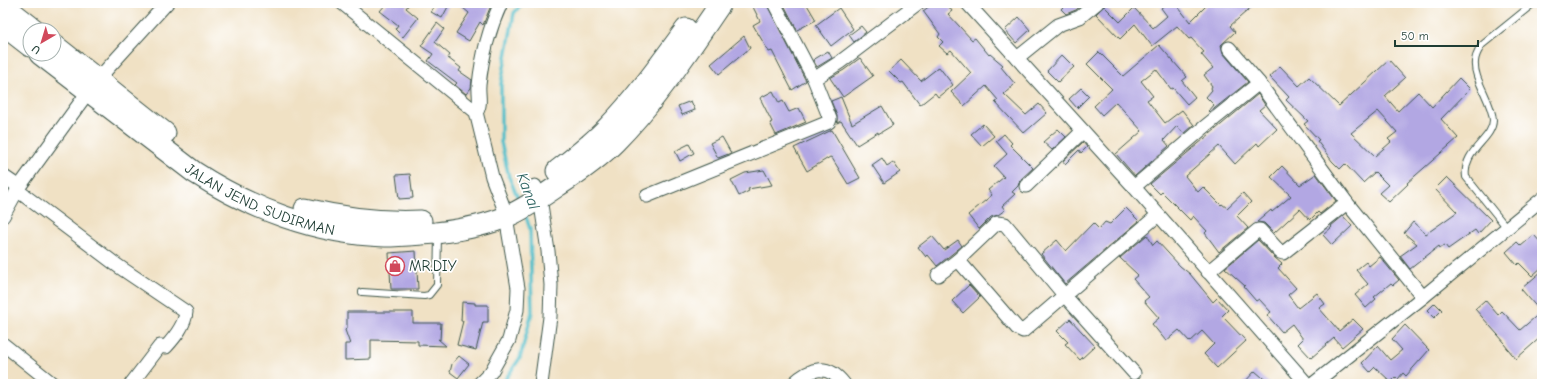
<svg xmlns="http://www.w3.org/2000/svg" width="1545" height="387" viewBox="0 0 1545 387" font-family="'Comic Neue',sans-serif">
<rect width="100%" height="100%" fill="#fff"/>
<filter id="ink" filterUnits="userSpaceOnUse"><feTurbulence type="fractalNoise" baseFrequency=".025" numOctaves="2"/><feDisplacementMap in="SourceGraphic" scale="8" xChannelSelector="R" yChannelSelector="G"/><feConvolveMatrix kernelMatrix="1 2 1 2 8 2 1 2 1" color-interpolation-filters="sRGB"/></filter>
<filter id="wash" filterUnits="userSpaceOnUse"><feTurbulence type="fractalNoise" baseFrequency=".012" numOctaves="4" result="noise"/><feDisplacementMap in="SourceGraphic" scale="16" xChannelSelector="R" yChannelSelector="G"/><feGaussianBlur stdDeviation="0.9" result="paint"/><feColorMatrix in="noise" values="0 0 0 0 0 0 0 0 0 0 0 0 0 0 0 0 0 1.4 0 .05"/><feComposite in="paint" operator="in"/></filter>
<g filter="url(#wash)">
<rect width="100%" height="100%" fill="#f0e1c4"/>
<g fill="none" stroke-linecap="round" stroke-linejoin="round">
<!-- stream -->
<g stroke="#51bec9" stroke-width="3.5">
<polyline points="520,203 509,177 501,142 501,84 514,13 523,3"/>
<polyline points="502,384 520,358 532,312 530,229 525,214"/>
</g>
</g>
<g id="blocks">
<!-- building -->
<g fill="#b2a7e3" fill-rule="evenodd">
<polygon points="387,3 410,3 406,8 418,18 403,37 395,29 398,25 380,11"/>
<polygon points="436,3 450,3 442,18 431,12"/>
<polygon points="457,3 492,3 483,25 480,22 469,41 456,33 469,13"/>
<polygon points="751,3 766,3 806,81 792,90 772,51 769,52 753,25 760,21"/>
<polygon points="783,3 806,3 816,20 797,30"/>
<polygon points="934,3 946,3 952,11 948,14 972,40 975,38 989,55 990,54 1003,65 1001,67 1015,84 1004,94 1026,115 1039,104 1047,113 1024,133 995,102 998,100 986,86 964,106 951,92 971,73 951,50 947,53 939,46 943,42 938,37 940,34 923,11"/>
<polygon points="1067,3 1084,3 1076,10 1066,14 1061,9"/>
<polygon points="1167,3 1175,3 1190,22 1209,3 1256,3 1230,26 1235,32 1221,45 1223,53 1248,82 1210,112 1209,111 1214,105 1206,97 1212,90 1211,88 1212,86 1204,75 1213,68 1201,54 1204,52 1191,38 1189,39 1177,26 1152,46 1135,24 1120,39 1096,14 1104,6 1120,22 1134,8 1153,28 1167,16 1161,8"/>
<polygon points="839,8 853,29 831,46 816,25"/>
<polygon points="1019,17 1030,30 1016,43 1005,30"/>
<polygon points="437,23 444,29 435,42 450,55 448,58 461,68 459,71 472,80 471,88 466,94 455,85 457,83 428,61 433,54 421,46"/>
<polygon points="861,26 866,32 854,42 849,35"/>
<polygon points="744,36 750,48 719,74 711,64"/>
<polygon points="1159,45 1187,77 1182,81 1195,97 1187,104 1173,88 1171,89 1156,69 1141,81 1153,96 1147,100 1165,123 1182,110 1194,125 1184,134 1177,126 1164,140 1169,146 1135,176 1116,154 1142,131 1116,102 1102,115 1094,106 1112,89 1087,64 1099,52 1123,76"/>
<polygon points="828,51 832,58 817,67 813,60"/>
<polygon points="1062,55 1074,67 1058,82 1047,71"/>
<polygon points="860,58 873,76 843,97 830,78 844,70"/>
<polygon points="901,60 921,81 939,67 953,85 938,97 935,93 920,105 903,82 901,83 889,71"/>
<path d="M1389,60L1405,78L1385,96L1398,111L1418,92L1432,107L1459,78L1470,89L1441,119L1458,138L1407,183L1408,184L1389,202L1379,193L1388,185L1375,172L1363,183L1345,164L1340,169L1332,161L1317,141L1319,140L1304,124L1308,121L1286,100L1289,97L1270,77L1280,66L1299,86L1309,77L1339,106ZM1378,111L1397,132L1388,139L1391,142L1375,156L1351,133Z"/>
<polygon points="1081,88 1089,96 1077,108 1069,99"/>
<polygon points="773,91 779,103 783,101 789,112 799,108 806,122 776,135 770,123 772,122 760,98"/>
<polygon points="1258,94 1265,105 1259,110 1277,129 1259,146 1257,143 1235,164 1219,146 1185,176 1198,192 1203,187 1221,205 1222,204 1227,208 1243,193 1251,202 1237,216 1248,228 1219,252 1205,233 1207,231 1193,216 1190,220 1162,192 1160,194 1150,184"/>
<polygon points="841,97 852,124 882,106 893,125 878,134 878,132 857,145 841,121 837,123 837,116 831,101"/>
<polygon points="691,101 695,110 682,115 678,106"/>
<polygon points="983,124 994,136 982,146 971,134"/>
<polygon points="1058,129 1066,137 1052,150 1043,142"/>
<polygon points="832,130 860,178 848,184 832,158 830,157 807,171 794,148"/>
<polygon points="1004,134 1012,143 1010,145 1033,168 1020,180 1018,186 1012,192 1015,194 1002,206 1005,210 998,215 991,217 979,229 968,215 992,195 988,190 1004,177 994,166 1007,154 996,141"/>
<polygon points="722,137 731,153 718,158 710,143"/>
<polygon points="1083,142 1087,147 1081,153 1079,150 1065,164 1063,161"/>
<polygon points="689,144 694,153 680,161 675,151"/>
<polygon points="882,158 887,166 893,162 900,172 884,183 872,165"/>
<polygon points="1282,166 1300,185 1316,174 1336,201 1320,214 1318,212 1310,220 1300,209 1274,233 1264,223 1257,222 1271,210 1272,212 1291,196 1271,177"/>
<polygon points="764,170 772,185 748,189 749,191 739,196 731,180 745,173"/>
<polygon points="410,174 413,198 399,199 396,175"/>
<polygon points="1447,177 1491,220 1478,234 1475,230 1448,249 1445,245 1440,248 1439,246 1410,269 1400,256 1417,244 1404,233 1413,222 1426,234 1457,212 1435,189"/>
<polygon points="1126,208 1139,221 1065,284 1041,254 1057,240 1066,251 1093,223 1099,229 1105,222 1110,224"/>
<polygon points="1343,216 1352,226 1332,245 1323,235 1332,227 1331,226"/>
<polygon points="1147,235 1153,245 1157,241 1180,266 1190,274 1213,302 1217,298 1228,310 1222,316 1246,341 1217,368 1204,354 1214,344 1202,331 1190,342 1179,330 1166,341 1152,324 1159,318 1144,301 1149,297 1133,279 1138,275 1120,258"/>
<polygon points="1534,235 1542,244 1542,267 1532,276 1519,263 1517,265 1506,252 1517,242 1521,246"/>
<polygon points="932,236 944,250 958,240 962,246 937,266 928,255 926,257 918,247"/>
<polygon points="1258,240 1274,257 1282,264 1278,268 1296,288 1288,295 1298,308 1317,293 1325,304 1319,308 1339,331 1353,319 1363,329 1342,347 1334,338 1311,358 1298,344 1303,339 1292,324 1282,332 1267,315 1271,312 1259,299 1256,301 1244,287 1245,286 1225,268"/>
<polygon points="416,251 418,289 391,289 389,253"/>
<polygon points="1380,257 1399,280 1393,285 1391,283 1374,297 1376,299 1366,308 1355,295 1368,284 1356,270 1366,262 1369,266"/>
<polygon points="1542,271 1542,336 1516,359 1504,344 1505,343 1475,309 1485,300 1498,315 1502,311 1520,330 1541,312 1521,289"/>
<polygon points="969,285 980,297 963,313 952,301"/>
<polygon points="462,302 475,303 475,305 488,305 488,322 483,322 476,350 457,345 463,321 461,321"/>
<polygon points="1435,303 1442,310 1434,318 1427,311"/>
<polygon points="347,312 413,312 413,323 441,323 440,340 438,339 446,346 418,345 418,341 371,340 371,359 345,360 345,344 350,344 345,330 347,328"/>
<polygon points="1070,319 1095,346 1080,360 1065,344 1068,342 1057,331"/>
<polygon points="1405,325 1429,350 1406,376 1403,373 1398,379 1396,377 1391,382 1375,367 1370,372 1362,363 1378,346 1390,360 1402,350 1392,339"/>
<polygon points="459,356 469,364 458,378 450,372 452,364"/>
<polygon points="1255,371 1270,384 1243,384"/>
</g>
</g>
</g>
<g filter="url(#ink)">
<use href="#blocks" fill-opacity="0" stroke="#3e564a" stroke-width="1"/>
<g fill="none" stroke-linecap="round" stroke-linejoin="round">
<!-- service casing -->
<g stroke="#3e564a" stroke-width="8">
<g id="service">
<path d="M1507,228L1466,177C1462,150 1493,140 1493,120C1492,101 1473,79 1475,62C1475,55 1479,50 1482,45L1534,3"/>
<polyline points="362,292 424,296 429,295 437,285 438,236"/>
</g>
</g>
<!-- minor casing -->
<g stroke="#3e564a" stroke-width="15">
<g id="minor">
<polyline points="342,3 476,112 492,177 505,211 518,288 517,310 509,340 491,372 479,384"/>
<polyline points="967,3 1134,187 1307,384"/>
<polyline points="1229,48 1259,83 1347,203 1423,297"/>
<polyline points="1017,58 1058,25 1080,17 1097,3"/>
<polyline points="98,79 167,3"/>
<polyline points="814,79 840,62 918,3"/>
<path d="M476,112C482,106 478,93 479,85C482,56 489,29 501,3"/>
<polyline points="3,176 19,187"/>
<polyline points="535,186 540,198 548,251 551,285 550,317 541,384"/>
<polyline points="1026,186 1083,131"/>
<polyline points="1134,187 1202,129 1259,83"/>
<path d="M17,190L118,266L186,312C185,325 175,337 166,347L160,346L131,384"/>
<polyline points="647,196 829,122 830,119 814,79 774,3"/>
<polyline points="3,216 19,187 88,92"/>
<polyline points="958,260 1017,328 1023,331 1158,215"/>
<polyline points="1208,272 1258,230 1260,230 1280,252 1283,253 1347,203"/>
<polyline points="938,275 958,260 997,223 1005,224 1065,296 1134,373"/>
<polyline points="3,344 53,384"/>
<path d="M793,384C811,367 828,363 844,384"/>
<polyline points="1313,384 1423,297 1542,199"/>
</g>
</g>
<!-- trunk casing -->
<g stroke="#3e564a" stroke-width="23">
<g id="trunk">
<polyline points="3,5 35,30"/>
<polyline points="3,25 30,46"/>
<polyline points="54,45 165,133"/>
<path id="s1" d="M40,54L194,172C251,209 317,234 385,236C402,236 419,234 436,233C460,230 486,226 508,216C526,208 543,196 559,185C579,172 598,159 615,142C656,101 688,51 721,3"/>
<path d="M557,171C575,157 592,144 608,127C637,97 661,63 686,29"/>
<path d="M305,209C343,218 382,223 421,221"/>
</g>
</g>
<!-- service -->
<use href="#service" stroke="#fff" stroke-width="6"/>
<!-- minor -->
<use href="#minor" stroke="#fff" stroke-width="13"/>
<!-- trunk -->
<use href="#trunk" stroke="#fff" stroke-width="21"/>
</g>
</g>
<!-- icons -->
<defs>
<g id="shop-ring" transform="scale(1)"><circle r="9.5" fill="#fff" stroke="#d1495b" stroke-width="1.5"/><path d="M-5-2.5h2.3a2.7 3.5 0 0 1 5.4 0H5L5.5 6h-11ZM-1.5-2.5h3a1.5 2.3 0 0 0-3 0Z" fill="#d1495b"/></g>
</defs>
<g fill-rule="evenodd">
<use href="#shop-ring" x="395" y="266"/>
</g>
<g text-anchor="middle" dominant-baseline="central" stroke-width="3.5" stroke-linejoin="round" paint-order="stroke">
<!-- street labels -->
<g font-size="15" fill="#1f3d34" stroke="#fff">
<text stroke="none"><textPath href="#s1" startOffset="266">JALAN JEND. SUDIRMAN</textPath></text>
</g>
<!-- poi labels -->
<g font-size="15" fill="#1f3d34" stroke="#fff" text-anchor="start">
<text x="409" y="266">MR.DIY</text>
</g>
<!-- water labels -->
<g font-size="16" font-style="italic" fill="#2e6461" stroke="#fff">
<text transform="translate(528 191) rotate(69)">Kanal</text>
</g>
</g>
<!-- margin -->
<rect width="1545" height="387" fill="none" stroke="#fff" stroke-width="16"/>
<!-- north arrow -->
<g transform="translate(42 42) rotate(218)"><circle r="19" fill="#ffffff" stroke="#a5b1ae"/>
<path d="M0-3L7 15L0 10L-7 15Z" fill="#d1495b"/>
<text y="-6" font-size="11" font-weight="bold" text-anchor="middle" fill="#1f3d34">U</text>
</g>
<!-- scale -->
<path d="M1395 40v6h83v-6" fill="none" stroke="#1f3d34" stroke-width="2"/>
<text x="1401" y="40" font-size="12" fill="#1f3d34" stroke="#ffffff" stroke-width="3" paint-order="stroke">50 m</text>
</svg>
